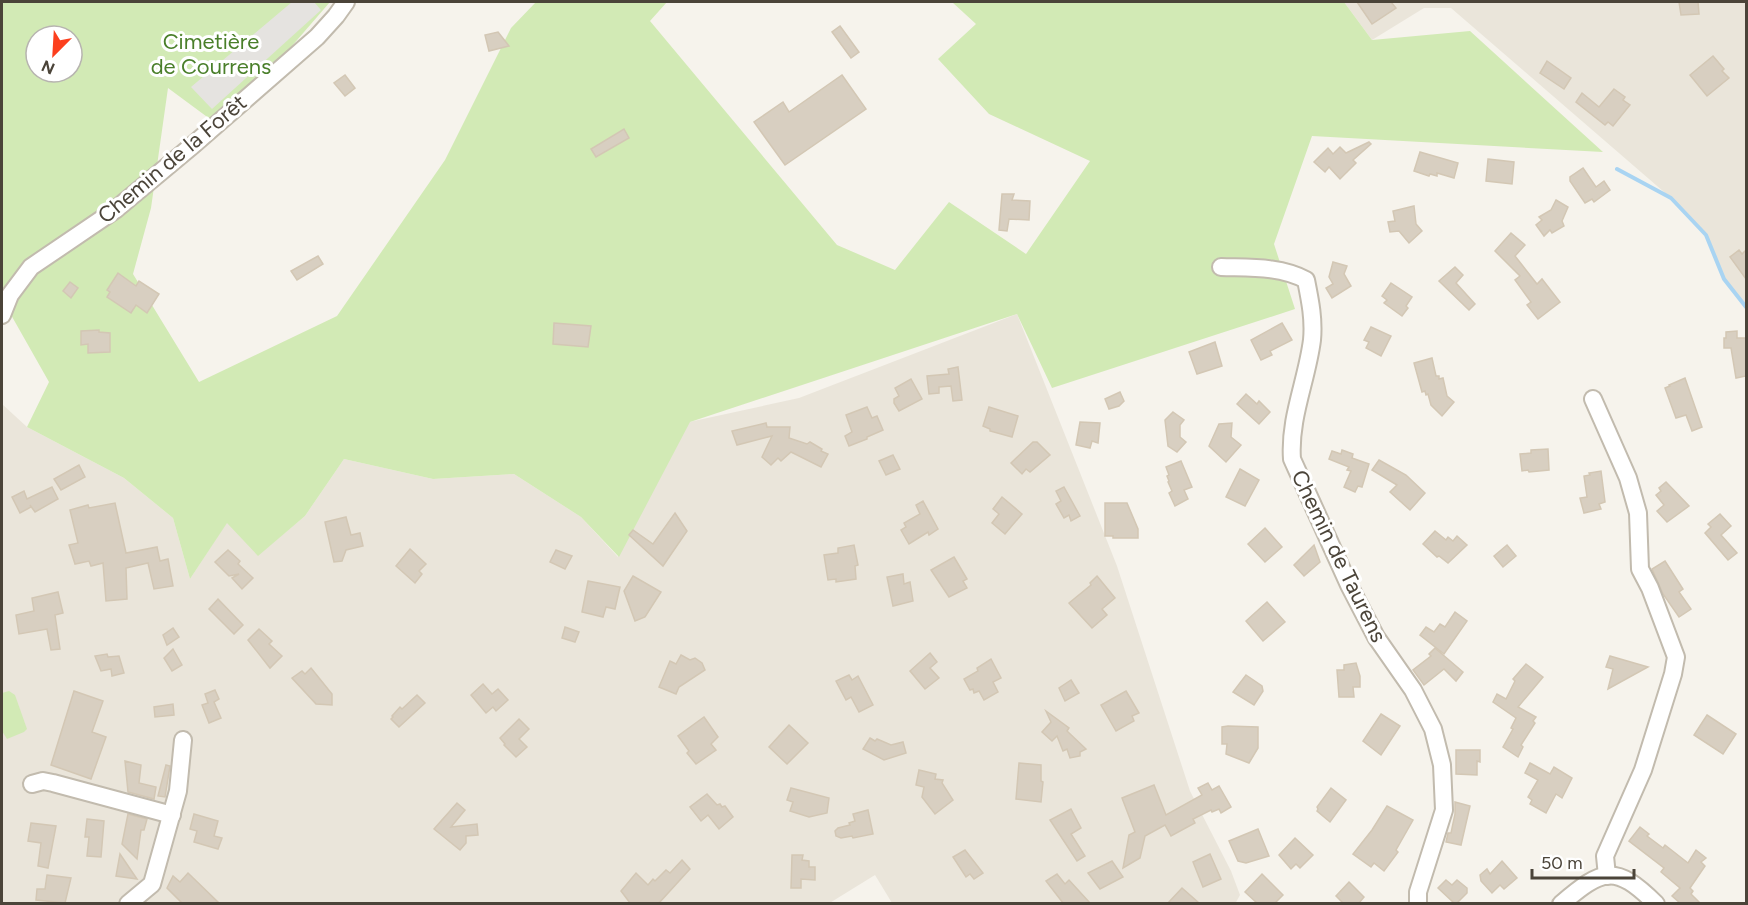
<svg xmlns="http://www.w3.org/2000/svg" width="1748" height="905" viewBox="0 0 1748 905" font-family="Figtree,sans-serif">
<rect width="100%" height="100%" fill="#f6f3ec"/>
<!-- residential -->
<g fill="#eae5da">
<polygon points="1344,2 1746,2 1746,307 1724,279 1706,235 1671,198 1451,8 1424,8 1372,40"/>
<polygon points="1017,314 1117,566 1190,791 1231,871 1240,895 1235,904 892,903 875,875 828,904 2,903 2,404 27,427 124,478 173,518 190,579 227,522 258,555 305,516 344,459 433,479 514,474 581,517 618,557 689,422 799,398"/>
</g>
<!-- green -->
<g fill="#d2eab5" fill-rule="evenodd">
<path d="M2,2H330L272,69L214,122L168,88L151,208L133,274L199,382L337,316L445,160L511,28L536,2H667L650,21L837,245L895,270L949,202L1026,254L1090,161L989,114L938,59L976,24L952,2H1344L1372,40L1470,31L1603,152L1312,136L1274,244L1295,309L1052,388L1017,314L690,422L619,557L581,517L514,474L433,479L344,459L305,516L258,556L227,523L190,579L173,518L124,478L27,427L49,382L2,299ZM36,36H72V72H36Z"/>
<polygon points="9,691 15,695 27,729 24,732 7,739 2,731 2,693"/>
</g>
<!-- parking -->
<polygon fill="#e5e3e0" points="292,2 314,2 321,10 212,109 191,87"/>
<g fill="none" stroke-linecap="round" stroke-linejoin="round">
<!-- stream -->
<polyline stroke="#a9d4f2" stroke-width="4" points="1617,169 1671,198 1706,235 1724,279 1746,307"/>
</g>
<!-- building -->
<g fill="#d8cfc1" stroke="#d3c7b4" stroke-width="1.5">
<polygon points="1357,2 1391,2 1396,8 1372,24"/>
<polygon points="1679,2 1698,2 1699,14 1681,15"/>
<polygon points="840,26 859,52 851,58 832,32"/>
<polygon points="498,32 509,46 489,51 485,35"/>
<polygon points="1713,56 1724,69 1722,71 1729,78 1707,96 1690,75"/>
<polygon points="1547,61 1571,78 1564,89 1540,73"/>
<polygon points="345,75 355,88 345,96 334,83"/>
<polygon points="842,75 866,109 785,165 754,122 783,102 789,112"/>
<polygon points="1614,89 1625,97 1623,100 1630,105 1613,126 1608,122 1605,125 1576,102 1582,93 1599,107"/>
<polygon points="624,129 629,138 596,157 591,149"/>
<polygon points="1369,142 1371,144 1353,160 1356,163 1340,179 1329,167 1325,172 1314,162 1328,148 1333,154 1340,147 1346,153"/>
<polygon points="1420,152 1458,163 1454,178 1437,173 1437,176 1430,174 1429,176 1414,171"/>
<polygon points="1488,159 1514,162 1512,184 1486,181"/>
<polygon points="1583,168 1596,187 1604,181 1610,190 1594,202 1592,199 1585,203 1570,181 1570,177"/>
<polygon points="1002,194 1014,194 1012,200 1030,201 1029,220 1009,219 1007,231 999,230"/>
<polygon points="1556,200 1568,207 1562,221 1564,226 1552,233 1550,230 1544,236 1536,225 1542,220 1539,217 1551,210"/>
<polygon points="1414,206 1416,224 1422,231 1409,243 1399,231 1390,232 1388,222 1395,221 1393,211"/>
<polygon points="1511,233 1525,245 1515,256 1537,284 1542,279 1560,302 1538,319 1527,305 1531,302 1515,280 1520,276 1495,251"/>
<polygon points="1739,250 1742,254 1746,250 1746,279 1730,257"/>
<polygon points="318,256 323,264 297,280 291,271"/>
<polygon points="1333,262 1347,266 1344,274 1351,286 1332,298 1326,288 1333,284 1329,277"/>
<polygon points="1455,267 1463,275 1456,283 1475,304 1469,310 1439,281"/>
<polygon points="118,273 136,286 139,281 159,294 147,313 136,305 131,313 107,297 110,292 107,290"/>
<polygon points="70,282 78,288 71,298 63,291"/>
<polygon points="1391,283 1412,297 1406,306 1408,308 1402,316 1384,303 1387,300 1382,296"/>
<polygon points="554,323 591,326 588,347 553,344"/>
<polygon points="1282,323 1292,340 1270,351 1272,355 1261,360 1251,340"/>
<polygon points="1371,327 1391,336 1381,356 1366,348 1369,342 1364,340"/>
<polygon points="99,330 99,332 110,333 110,352 88,353 88,344 81,345 81,331"/>
<polygon points="1737,331 1737,338 1746,338 1746,376 1736,378 1731,348 1724,348 1724,338 1726,338 1726,332"/>
<polygon points="1215,342 1222,366 1197,374 1189,352"/>
<polygon points="1432,358 1436,376 1439,376 1439,379 1443,378 1447,396 1454,402 1442,416 1431,405 1428,394 1426,395 1425,391 1422,392 1414,363"/>
<polygon points="958,367 962,400 953,401 951,386 939,387 939,393 929,394 927,376 949,374 948,369"/>
<polygon points="1685,378 1702,427 1692,431 1686,415 1676,418 1665,388 1670,386 1669,385"/>
<polygon points="911,379 922,399 899,411 894,403 894,399 899,396 895,388"/>
<polygon points="1120,392 1124,401 1119,406 1109,409 1105,399"/>
<polygon points="1246,394 1257,404 1259,401 1270,412 1259,424 1237,404"/>
<polygon points="867,407 872,418 877,416 883,430 867,437 867,439 849,446 845,436 852,432 846,415"/>
<polygon points="989,407 1018,416 1012,437 990,431 990,429 983,426"/>
<polygon points="1173,412 1184,420 1180,425 1180,437 1186,442 1177,452 1168,446 1165,420"/>
<polygon points="1080,422 1100,423 1098,443 1092,441 1090,448 1076,445"/>
<polygon points="766,423 767,427 790,427 789,438 807,444 810,442 822,449 821,451 828,454 821,467 791,452 781,461 778,458 771,465 762,457 772,436 737,445 732,431"/>
<polygon points="1232,423 1231,437 1241,445 1226,462 1209,446 1219,424"/>
<polygon points="1033,442 1037,442 1050,455 1030,472 1026,469 1022,474 1011,463"/>
<polygon points="1548,449 1549,470 1529,472 1528,470 1522,471 1520,454 1531,453 1531,450"/>
<polygon points="1342,450 1353,454 1352,458 1369,464 1362,487 1358,486 1355,492 1344,487 1351,471 1347,470 1349,467 1329,459 1332,451 1341,454"/>
<polygon points="893,455 900,469 886,475 879,461"/>
<polygon points="1379,460 1406,475 1425,493 1410,510 1390,492 1397,485 1372,470"/>
<polygon points="1181,461 1192,487 1184,490 1188,499 1175,506 1169,493 1172,491 1168,482 1169,481 1167,476 1169,475 1166,467"/>
<polygon points="79,465 85,477 61,490 54,479"/>
<polygon points="1240,469 1259,480 1245,506 1226,497"/>
<polygon points="1601,471 1605,502 1599,504 1601,509 1584,513 1580,498 1587,497 1584,476 1590,475 1589,473"/>
<polygon points="1666,482 1689,506 1667,522 1657,511 1664,505 1656,495 1661,491 1659,488"/>
<polygon points="52,487 58,499 35,512 30,505 31,507 20,513 12,497 24,491 27,499"/>
<polygon points="1064,487 1080,516 1071,521 1069,515 1064,518 1056,504 1061,501 1056,491"/>
<polygon points="1002,497 1022,514 1005,534 992,523 999,514 993,509"/>
<polygon points="923,501 938,529 929,535 928,532 909,544 901,530 906,527 904,523 920,514 916,505"/>
<polygon points="115,503 126,553 157,547 160,561 168,559 173,586 154,589 148,563 126,568 127,599 106,601 103,563 91,566 89,561 75,564 69,545 78,543 70,510 88,505 89,508"/>
<polygon points="1105,503 1127,503 1138,529 1138,538 1113,538 1113,536 1105,536"/>
<polygon points="675,513 687,531 663,566 629,535 633,530 653,544"/>
<polygon points="1720,514 1731,526 1721,535 1737,553 1728,560 1705,533 1711,527 1708,524"/>
<polygon points="346,517 351,535 360,533 363,546 346,550 342,561 334,562 325,522"/>
<polygon points="1265,528 1282,547 1265,562 1248,544"/>
<polygon points="1435,531 1446,540 1448,537 1453,541 1457,536 1467,545 1448,563 1439,556 1437,557 1423,544"/>
<polygon points="854,545 858,565 855,566 856,579 836,582 836,579 828,580 824,555 838,553 838,548"/>
<polygon points="1314,545 1320,562 1304,576 1294,565"/>
<polygon points="1507,545 1516,556 1503,567 1494,556"/>
<polygon points="410,549 426,564 419,571 422,574 415,583 396,566"/>
<polygon points="228,550 240,561 238,564 253,578 242,589 232,578 239,574 229,576 215,562"/>
<polygon points="556,550 572,556 565,569 550,562"/>
<polygon points="954,557 967,579 963,581 967,588 949,597 931,570"/>
<polygon points="1665,561 1683,589 1679,592 1691,609 1679,617 1663,594 1652,569"/>
<polygon points="903,574 904,584 910,582 913,601 893,606 887,577"/>
<polygon points="633,576 661,592 645,617 635,621 624,591"/>
<polygon points="1097,576 1115,598 1102,609 1107,615 1092,628 1069,603 1091,585 1090,583"/>
<polygon points="588,581 620,587 615,609 606,607 603,617 582,612"/>
<polygon points="58,592 63,613 55,615 60,649 51,650 47,629 19,634 16,615 34,611 32,598"/>
<polygon points="218,599 243,625 234,634 209,609"/>
<polygon points="1267,602 1285,622 1263,641 1246,621"/>
<polygon points="1455,612 1467,621 1444,654 1420,635 1426,627 1434,632 1440,624 1445,627"/>
<polygon points="565,627 579,632 575,642 562,638"/>
<polygon points="173,628 179,637 167,645 163,635"/>
<polygon points="259,629 272,641 269,644 282,656 270,668 248,640"/>
<polygon points="1435,648 1463,672 1456,681 1444,669 1424,685 1413,670 1431,656 1429,654"/>
<polygon points="173,649 182,665 172,671 164,658"/>
<polygon points="930,653 937,662 930,668 939,678 925,689 910,671"/>
<polygon points="107,654 108,657 119,656 124,673 112,676 111,669 101,671 95,656"/>
<polygon points="681,655 690,660 695,658 702,663 705,670 679,687 676,694 659,687 670,661 676,664"/>
<polygon points="1610,656 1648,667 1608,689 1613,669 1606,667"/>
<polygon points="991,659 1001,678 993,682 998,692 984,700 979,691 974,693 973,689 970,690 964,679 978,671 977,668"/>
<polygon points="1356,663 1360,676 1360,687 1353,687 1354,697 1339,697 1337,670 1344,670 1344,665"/>
<polygon points="1526,664 1543,677 1518,707 1536,717 1533,721 1535,723 1521,745 1523,747 1518,757 1503,747 1513,729 1511,728 1516,718 1493,702 1497,694 1506,699 1515,681 1513,679"/>
<polygon points="311,668 332,694 332,705 316,704 292,678 302,671 305,674"/>
<polygon points="849,675 852,680 858,676 873,705 859,712 851,697 846,700 836,681"/>
<polygon points="1246,675 1262,686 1263,691 1254,705 1233,692"/>
<polygon points="1071,680 1079,693 1065,701 1059,688"/>
<polygon points="483,684 492,694 498,689 508,700 496,711 493,707 486,713 471,695"/>
<polygon points="215,690 219,699 214,702 221,718 209,723 202,705 208,703 205,694"/>
<polygon points="74,691 103,701 92,732 106,737 91,779 51,765"/>
<polygon points="1126,691 1139,713 1132,716 1134,721 1116,731 1101,705"/>
<polygon points="417,695 425,703 399,727 391,719 393,717 392,716 400,707 402,709"/>
<polygon points="173,704 174,715 155,717 154,707"/>
<polygon points="1046,711 1069,728 1067,731 1086,749 1080,752 1080,756 1070,758 1067,749 1063,751 1057,736 1052,741 1042,732 1051,722"/>
<polygon points="1381,714 1400,726 1381,755 1363,741"/>
<polygon points="1707,715 1736,734 1723,754 1694,735"/>
<polygon points="704,717 718,737 711,744 716,750 696,764 687,753 689,751 678,736"/>
<polygon points="519,719 529,729 519,739 527,747 516,757 504,745 505,744 500,738"/>
<polygon points="789,725 808,743 787,764 769,747"/>
<polygon points="1228,726 1258,727 1258,748 1249,763 1226,754 1227,744 1222,744 1222,727"/>
<polygon points="870,738 875,741 877,739 891,745 903,742 906,753 884,760 863,749"/>
<polygon points="1456,750 1480,750 1480,762 1477,761 1477,775 1456,774"/>
<polygon points="125,761 141,765 139,783 156,787 154,799 128,792"/>
<polygon points="1019,763 1041,765 1041,781 1043,782 1041,802 1016,799"/>
<polygon points="1530,763 1550,774 1554,767 1572,778 1562,798 1556,794 1546,813 1530,804 1532,800 1528,797 1538,780 1525,773"/>
<polygon points="166,765 170,766 165,797 158,796"/>
<polygon points="919,770 936,774 935,779 943,780 942,783 953,800 935,814 922,797 924,787 916,785"/>
<polygon points="1208,783 1212,790 1219,786 1231,807 1221,813 1219,809 1212,812 1211,810 1193,819 1195,823 1171,836 1165,825 1145,836 1140,858 1123,868 1129,835 1135,832 1122,798 1154,785 1166,815 1202,795 1198,788"/>
<polygon points="791,788 829,798 827,813 809,817 790,811 793,802 787,800"/>
<polygon points="1331,788 1346,800 1330,822 1317,811 1318,809 1317,807"/>
<polygon points="707,794 717,805 720,804 722,807 725,806 733,817 719,829 708,815 701,821 690,807"/>
<polygon points="1455,802 1470,806 1461,845 1446,842 1448,833 1451,833 1455,814"/>
<polygon points="457,803 465,810 451,827 477,824 478,835 466,836 466,843 460,850 434,829"/>
<polygon points="1387,806 1413,820 1396,850 1398,852 1384,871 1374,863 1371,867 1353,854 1372,830"/>
<polygon points="1071,809 1081,828 1071,834 1085,856 1077,861 1050,820"/>
<polygon points="868,810 873,834 853,838 852,836 841,838 836,836 835,831 838,828 850,825 849,823 855,821 853,814"/>
<polygon points="128,814 147,819 144,830 141,830 137,859 122,844"/>
<polygon points="194,814 218,821 214,836 222,838 218,849 194,842 197,831 190,829"/>
<polygon points="87,819 104,821 101,857 87,856 89,837 85,837"/>
<polygon points="31,823 56,826 48,868 38,866 41,843 28,841"/>
<polygon points="1640,827 1649,834 1647,836 1663,848 1665,845 1688,863 1696,850 1706,858 1701,862 1705,866 1690,888 1693,891 1691,894 1700,903 1680,903 1672,896 1680,888 1661,872 1664,868 1629,841"/>
<polygon points="1258,829 1269,856 1246,863 1238,861 1229,841"/>
<polygon points="1295,838 1313,855 1300,868 1296,864 1291,869 1279,855"/>
<polygon points="965,850 983,873 974,879 970,874 966,877 953,857"/>
<polygon points="120,854 137,879 116,876"/>
<polygon points="1210,854 1221,879 1203,887 1193,862"/>
<polygon points="792,855 803,855 802,860 809,861 809,867 815,867 815,880 801,879 801,888 791,888"/>
<polygon points="682,860 690,869 659,903 630,903 621,891 636,873 648,885 653,879 655,881 666,870 670,873"/>
<polygon points="1112,861 1123,877 1100,889 1088,873"/>
<polygon points="1502,861 1517,878 1504,889 1500,885 1492,893 1481,881 1480,875 1487,869 1490,874"/>
<polygon points="188,873 219,903 182,903 167,888 173,876 180,882"/>
<polygon points="1057,874 1065,884 1069,880 1090,903 1063,903 1046,881"/>
<polygon points="1262,874 1283,895 1275,903 1257,903 1245,892"/>
<polygon points="47,875 71,878 65,903 36,900 37,889 45,889"/>
<polygon points="1446,880 1452,885 1457,880 1467,888 1467,893 1457,903 1454,903 1438,888"/>
<polygon points="1349,882 1364,897 1359,903 1343,903 1336,896"/>
<polygon points="1182,888 1199,903 1168,903"/>
</g>
<g fill="none" stroke-linecap="round" stroke-linejoin="round">
<!-- minor casing -->
<g stroke="#c2bbae" stroke-width="20">
<g id="minor">
<path d="M1221,267C1249,268 1280,266 1306,280C1310,300 1314,319 1312,340C1307,380 1289,418 1292,459L1349,585L1376,637L1413,690L1433,729L1442,765L1444,810L1418,892V904"/>
<polyline points="2,315 10,295 31,267 115,210 193,145 317,37 336,16 346,2"/>
<polyline points="1593,399 1628,478 1638,513 1640,569 1650,588 1676,657 1673,674 1643,770 1605,856 1607,876"/>
<polyline points="32,784 43,781 53,783 172,815"/>
<polyline points="128,904 152,884 178,791 183,740"/>
<path d="M1561,904C1602,869 1615,863 1656,904"/>
</g>
</g>
<!-- minor -->
<use href="#minor" stroke="#fff" stroke-width="16"/>
</g>
<g text-anchor="middle" dominant-baseline="central" stroke-width="6" stroke-linejoin="round" paint-order="stroke">
<!-- park labels -->
<g font-size="22" fill="#4a7f2a" stroke="#fff">
<text x="211" y="41">Cimetière<tspan x="211" dy="25">de Courrens</tspan></text>
</g>
<!-- street labels -->
<g font-size="22" fill="#4b4439" stroke="#fff">
<text transform="translate(172 159) rotate(-40)">Chemin de la Forêt</text>
<text transform="translate(1339 556) rotate(64)">Chemin de Taurens</text>
</g>
</g>
<!-- border -->
<rect width="1748" height="905" fill="none" stroke="#4b4439" stroke-width="6"/>
<!-- north arrow -->
<g transform="translate(54 54) rotate(204)"><circle r="28" fill="#ffffff" stroke="#b7b4b0" stroke-width="1.5"/>
<path d="M0-4.5L10 22L0 15L-10 22Z" fill="#fc3f1d"/>
<text y="-9" font-size="16" font-weight="bold" text-anchor="middle" fill="#4b4439">N</text>
</g>
<!-- scale -->
<path d="M1532 869v9h102v-9" fill="none" stroke="#4b4439" stroke-width="3"/>
<text x="1541" y="869" font-size="18" fill="#4b4439" stroke="#ffffff" stroke-width="4.5" paint-order="stroke">50 m</text>
</svg>
